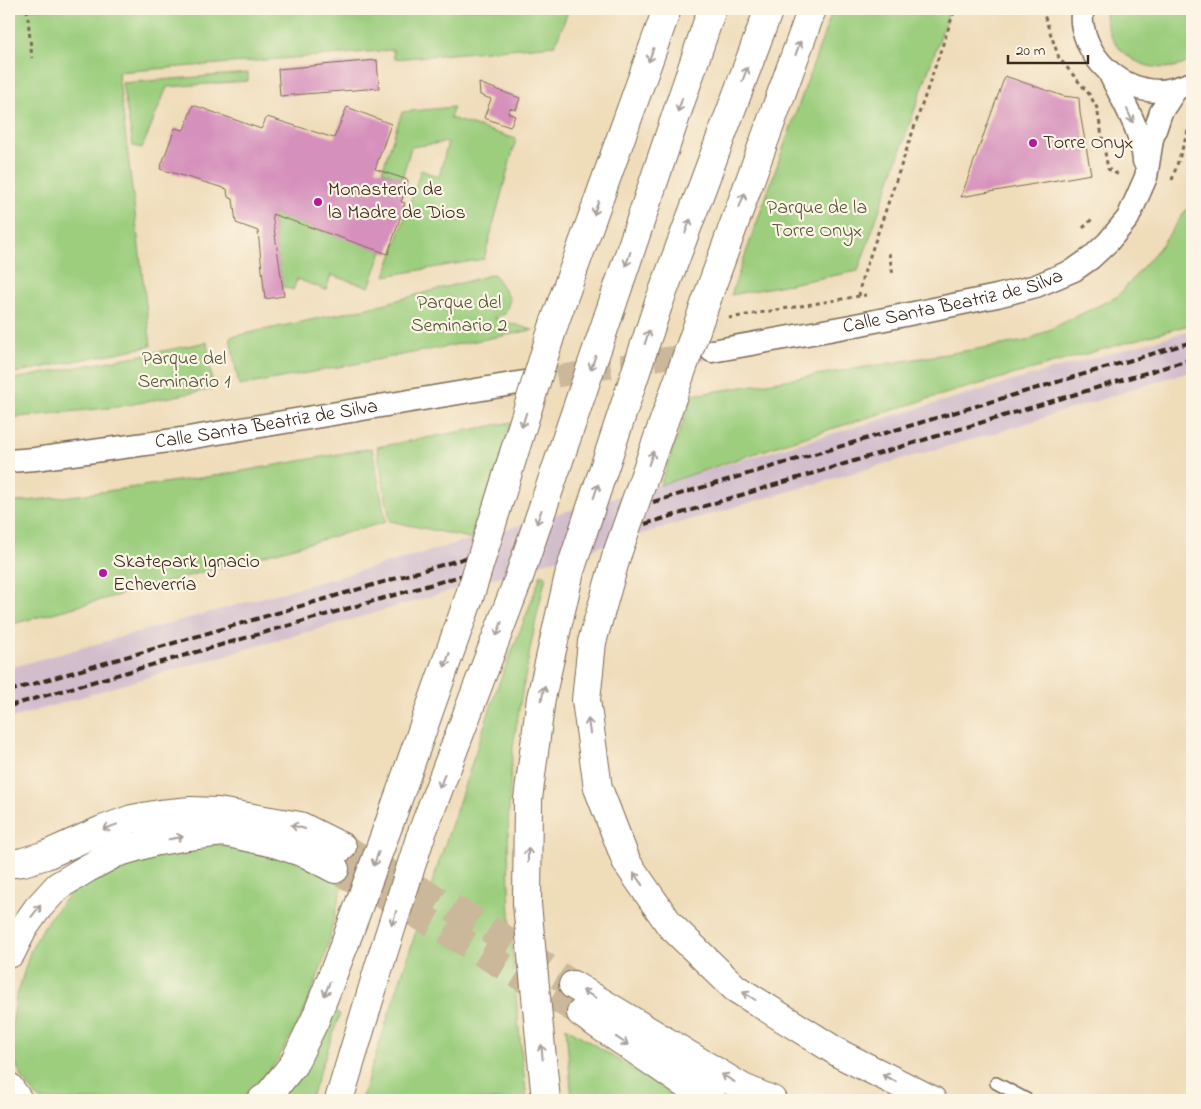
<svg xmlns="http://www.w3.org/2000/svg" width="1201" height="1109" viewBox="0 0 1201 1109" font-family="'Indie Flower',sans-serif">
<rect width="100%" height="100%" fill="#fcf5e5"/>
<filter id="ink" filterUnits="userSpaceOnUse"><feTurbulence type="fractalNoise" baseFrequency=".02" numOctaves="2"/><feDisplacementMap in="SourceGraphic" scale="10" xChannelSelector="R" yChannelSelector="G"/><feConvolveMatrix kernelMatrix="1 2 1 2 8 2 1 2 1" color-interpolation-filters="sRGB"/></filter>
<filter id="wash" filterUnits="userSpaceOnUse"><feTurbulence type="fractalNoise" baseFrequency=".0096" numOctaves="4" result="noise"/><feDisplacementMap in="SourceGraphic" scale="20" xChannelSelector="R" yChannelSelector="G"/><feGaussianBlur stdDeviation="1.12" result="paint"/><feColorMatrix in="noise" values="0 0 0 0 0 0 0 0 0 0 0 0 0 0 0 0 0 1.4 0 .05"/><feComposite in="paint" operator="in"/></filter>
<g filter="url(#wash)">
<rect width="100%" height="100%" fill="#efdcb9"/>
<!-- industrial -->
<polygon fill="#d1bdcc" points="1192,330 1192,372 1171,377 1002,431 835,478 645,533 416,601 121,685 9,719 9,668 420,554 1023,378"/>
<!-- green -->
<g fill="#9cce7e" stroke="#6c7c4e">
<polygon points="9,9 569,9 555,45 394,59 393,50 118,72 151,346 9,374"/>
<polygon points="833,9 950,9 858,271 731,295"/>
<path d="M1105,9H1192V60C1188,62 1183,65 1178,66C1146,74 1115,55 1107,25C1105,20 1105,14 1105,9Z"/>
<polygon points="248,73 248,81 167,87 142,148 133,146 122,83"/>
<polygon points="454,107 450,118 516,139 484,259 385,276 421,170 439,177 448,142 411,147 402,178 382,171 402,112"/>
<polygon points="1192,202 1192,324 934,397 783,444 660,485 693,395 1026,341 1118,296 1160,247"/>
<polygon points="272,214 382,251 369,287 331,275 326,290 297,279 293,290 282,286"/>
<polygon points="494,274 510,299 505,314 493,318 533,330 239,386 230,337 372,307"/>
<polygon points="207,342 213,389 117,407 9,418 9,380 152,353"/>
<polygon points="512,422 474,539 390,521 377,447"/>
<polygon points="372,448 386,522 9,625 9,503 79,495 220,475"/>
<path d="M541,574L546,576C538,609 531,643 525,677C521,700 516,724 513,748C505,826 508,905 515,983C518,1022 522,1061 527,1100H361L425,904L497,688L526,616Z"/>
<polygon points="203,842 277,853 331,878 343,886 341,891 324,960 300,1020 276,1062 251,1091 237,1100 39,1100 23,1079 18,1069 12,1048 11,1032 16,999 30,952 35,942 48,920 67,897 79,886 118,862"/>
<polygon points="330,1010 340,1014 310,1100 277,1100"/>
<polygon points="566,1027 681,1100 572,1100"/>
</g>
<g id="blocks">
<!-- building -->
<g fill="#d690bc">
<polygon points="377,60 379,88 280,96 278,69"/>
<polygon points="1005,76 1063,96 1079,98 1080,113 1091,174 961,197"/>
<polygon points="479,83 520,98 516,110 510,108 508,113 515,116 510,127 484,118 491,99 480,95"/>
<polygon points="193,105 261,129 267,117 334,138 347,107 391,124 375,169 408,180 401,202 405,203 388,254 272,214 284,296 265,299 258,231 236,223 233,199 228,197 227,189 160,169 175,128 184,130"/>
</g>
</g>
</g>
<g filter="url(#ink)">
<use href="#blocks" fill-opacity="0" stroke="#7a6854" stroke-width="1"/>
<g fill="none" stroke-linecap="round" stroke-linejoin="round">
<!-- minor-tunnel -->
<polyline stroke="#cbb89a" stroke-width="22" stroke-dasharray="22 11" stroke-linecap="butt" points="524,382 701,352"/>
<!-- motorway-tunnel -->
<g stroke="#cbb89a" stroke-width="28" stroke-dasharray="28 14" stroke-linecap="butt">
<polyline points="342,847 488,928 573,985"/>
<path d="M335,869C419,913 500,964 581,1013"/>
</g>
<!-- service casing -->
<g stroke="#7a6854" stroke-width="14">
<polyline id="service" points="996,1083 1028,1100"/>
</g>
<!-- minor casing -->
<g stroke="#7a6854" stroke-width="25">
<g id="minor">
<path d="M1082,9C1082,15 1081,22 1083,28C1091,63 1122,90 1158,91C1170,91 1181,87 1192,83"/>
<path d="M1109,72C1122,100 1142,131 1144,161"/>
<path id="s1" d="M712,351L851,326L997,296L1036,286L1074,270L1091,258L1108,242L1128,218L1146,177L1152,139L1161,112L1176,89"/>
<path id="s2" d="M9,461L35,459L182,439L524,382"/>
</g>
</g>
<!-- motorway casing -->
<g stroke="#7a6854" stroke-width="30">
<g id="motorway">
<polyline points="708,296 812,9"/>
<polyline points="658,305 769,9"/>
<polyline points="608,317 712,9"/>
<polyline points="554,324 667,9"/>
<polyline points="617,554 592,642 586,700 598,788 627,863 670,925 735,988 842,1055 932,1100"/>
<polyline points="393,813 469,598"/>
<polyline points="420,838 517,583"/>
<polyline points="9,864 23,862 46,855 102,830 132,819 160,814 191,811 218,812 300,826 342,847"/>
<polyline points="11,953 23,929 37,909 58,886 88,868 116,853 153,842 188,836 224,832 274,843 307,854 335,869"/>
<polyline points="573,985 743,1088 772,1100"/>
<polyline points="581,1013 689,1087 712,1100"/>
<polyline points="9,1087 18,1100"/>
<polyline points="262,1100 268,1096 293,1065 315,1020 345,943"/>
<polyline points="339,1100 382,957"/>
<polyline points="546,1100 527,904 528,799 541,698 570,571"/>
</g>
</g>
<!-- path -->
<g stroke="#7a6854" stroke-width="3" stroke-dasharray="4 4" stroke-linecap="butt">
<polyline points="27,9 32,58"/>
<polyline points="1042,9 1059,58 1089,94 1097,108 1108,169 1119,175 1121,175"/>
<polyline points="1172,180 1192,119"/>
<polyline points="1083,228 1093,218"/>
<polyline points="889,253 893,275"/>
<polyline points="859,296 861,282 955,9"/>
<polyline points="729,318 866,295"/>
</g>
<!-- service -->
<use href="#service" stroke="#fff" stroke-width="11"/>
<!-- minor -->
<use href="#minor" stroke="#fff" stroke-width="22"/>
<!-- motorway -->
<use href="#motorway" stroke="#fff" stroke-width="28"/>
<!-- rail -->
<g stroke="#3b2a1e" stroke-width="4" stroke-dasharray="8 4" stroke-linecap="butt">
<polyline points="653,502 1192,342"/>
<polyline points="645,524 1192,359"/>
<polyline points="9,691 469,557"/>
<polyline points="9,706 464,575"/>
</g>
<!-- motorway-bridge casing -->
<g stroke="#7a6854" stroke-width="30" stroke-linecap="butt">
<g id="motorway-bridge">
<polyline points="617,554 708,296"/>
<polyline points="570,571 658,305"/>
<polyline points="517,583 608,317"/>
<polyline points="469,598 554,324"/>
<polyline points="345,943 393,813"/>
<polyline points="382,957 420,838"/>
</g>
</g>
<!-- motorway-bridge -->
<use href="#motorway-bridge" stroke="#fff" stroke-width="28"/>
</g>
<!-- one-way arrows -->
<defs><path id="oneway-shaft" d="M-6 0H5M1.5-3L5.5 0L1.5 3" fill="none" stroke-width="1.6" stroke-linecap="round" stroke-linejoin="round" transform="scale(1.25)"/></defs>
<g stroke="#a79f9a">
<use href="#oneway-shaft" transform="translate(798 48) rotate(-70)"/>
<use href="#oneway-shaft" transform="translate(651 55) rotate(110)"/>
<use href="#oneway-shaft" transform="translate(745 74) rotate(-69)"/>
<use href="#oneway-shaft" transform="translate(680 105) rotate(109)"/>
<use href="#oneway-shaft" transform="translate(1130 116) rotate(66)"/>
<use href="#oneway-shaft" transform="translate(742 200) rotate(-70)"/>
<use href="#oneway-shaft" transform="translate(596 208) rotate(110)"/>
<use href="#oneway-shaft" transform="translate(688 226) rotate(-69)"/>
<use href="#oneway-shaft" transform="translate(628 259) rotate(109)"/>
<use href="#oneway-shaft" transform="translate(647 337) rotate(-72)"/>
<use href="#oneway-shaft" transform="translate(593 363) rotate(109)"/>
<use href="#oneway-shaft" transform="translate(524 420) rotate(107)"/>
<use href="#oneway-shaft" transform="translate(651 458) rotate(-71)"/>
<use href="#oneway-shaft" transform="translate(596 491) rotate(-72)"/>
<use href="#oneway-shaft" transform="translate(539 517) rotate(109)"/>
<use href="#oneway-shaft" transform="translate(499 629) rotate(111)"/>
<use href="#oneway-shaft" transform="translate(447 660) rotate(110)"/>
<use href="#oneway-shaft" transform="translate(543 693) rotate(-79)"/>
<use href="#oneway-shaft" transform="translate(589 726) rotate(-98)"/>
<use href="#oneway-shaft" transform="translate(442 781) rotate(111)"/>
<use href="#oneway-shaft" transform="translate(110 827) rotate(160)"/>
<use href="#oneway-shaft" transform="translate(298 827) rotate(-164)"/>
<use href="#oneway-shaft" transform="translate(176 838) rotate(-10)"/>
<use href="#oneway-shaft" transform="translate(528 855) rotate(-90)"/>
<use href="#oneway-shaft" transform="translate(376 859) rotate(110)"/>
<use href="#oneway-shaft" transform="translate(638 879) rotate(-125)"/>
<use href="#oneway-shaft" transform="translate(36 911) rotate(-52)"/>
<use href="#oneway-shaft" transform="translate(394 918) rotate(108)"/>
<use href="#oneway-shaft" transform="translate(327 989) rotate(111)"/>
<use href="#oneway-shaft" transform="translate(589 994) rotate(-149)"/>
<use href="#oneway-shaft" transform="translate(749 996) rotate(-148)"/>
<use href="#oneway-shaft" transform="translate(622 1041) rotate(34)"/>
<use href="#oneway-shaft" transform="translate(542 1052) rotate(-95)"/>
<use href="#oneway-shaft" transform="translate(728 1078) rotate(-149)"/>
<use href="#oneway-shaft" transform="translate(889 1078) rotate(-153)"/>
</g>
</g>
<!-- markers -->
<g fill="#b5179e" stroke="#fcf5e5" stroke-width="2">
<circle cx="1033" cy="143" r="5"/>
<circle cx="318" cy="202" r="5"/>
<circle cx="103" cy="573" r="5"/>
</g>
<g text-anchor="middle" dominant-baseline="central" stroke-width="4.5" stroke-linejoin="round" paint-order="stroke">
<!-- poi labels -->
<g font-size="20" fill="#3b2a1e" stroke="#fcf5e5" text-anchor="start">
<text x="1043" y="143">Torre Onyx</text>
<text x="328" y="190">Monasterio de<tspan x="328" dy="23">la Madre de Dios</tspan></text>
<text x="113" y="562">Skatepark Ignacio<tspan x="113" dy="23">Echeverría</tspan></text>
</g>
<!-- park labels -->
<g font-size="20" fill="#535336" stroke="#fcf5e5">
<text x="817" y="208">Parque de la<tspan x="817" dy="23">Torre Onyx</tspan></text>
<text x="459" y="303">Parque del<tspan x="459" dy="23">Seminario 2</tspan></text>
<text x="184" y="359">Parque del<tspan x="184" dy="23">Seminario 1</tspan></text>
</g>
<!-- street labels -->
<g font-size="20" fill="#3b2a1e" stroke="#fcf5e5">
<text stroke="none"><textPath href="#s1" startOffset="246">Calle Santa Beatriz de Silva</textPath></text>
<text stroke="none"><textPath href="#s2" startOffset="260">Calle Santa Beatriz de Silva</textPath></text>
</g>
</g>
<!-- margin -->
<rect width="1201" height="1109" fill="none" stroke="#fcf5e5" stroke-width="30"/>
<!-- scale -->
<path d="M1008 55v8h80v-8" fill="none" stroke="#3b2a1e" stroke-width="2.5"/>
<text x="1016" y="55" font-size="15" fill="#3b2a1e" stroke="#fcf5e5" stroke-width="4" paint-order="stroke">20 m</text>
</svg>
